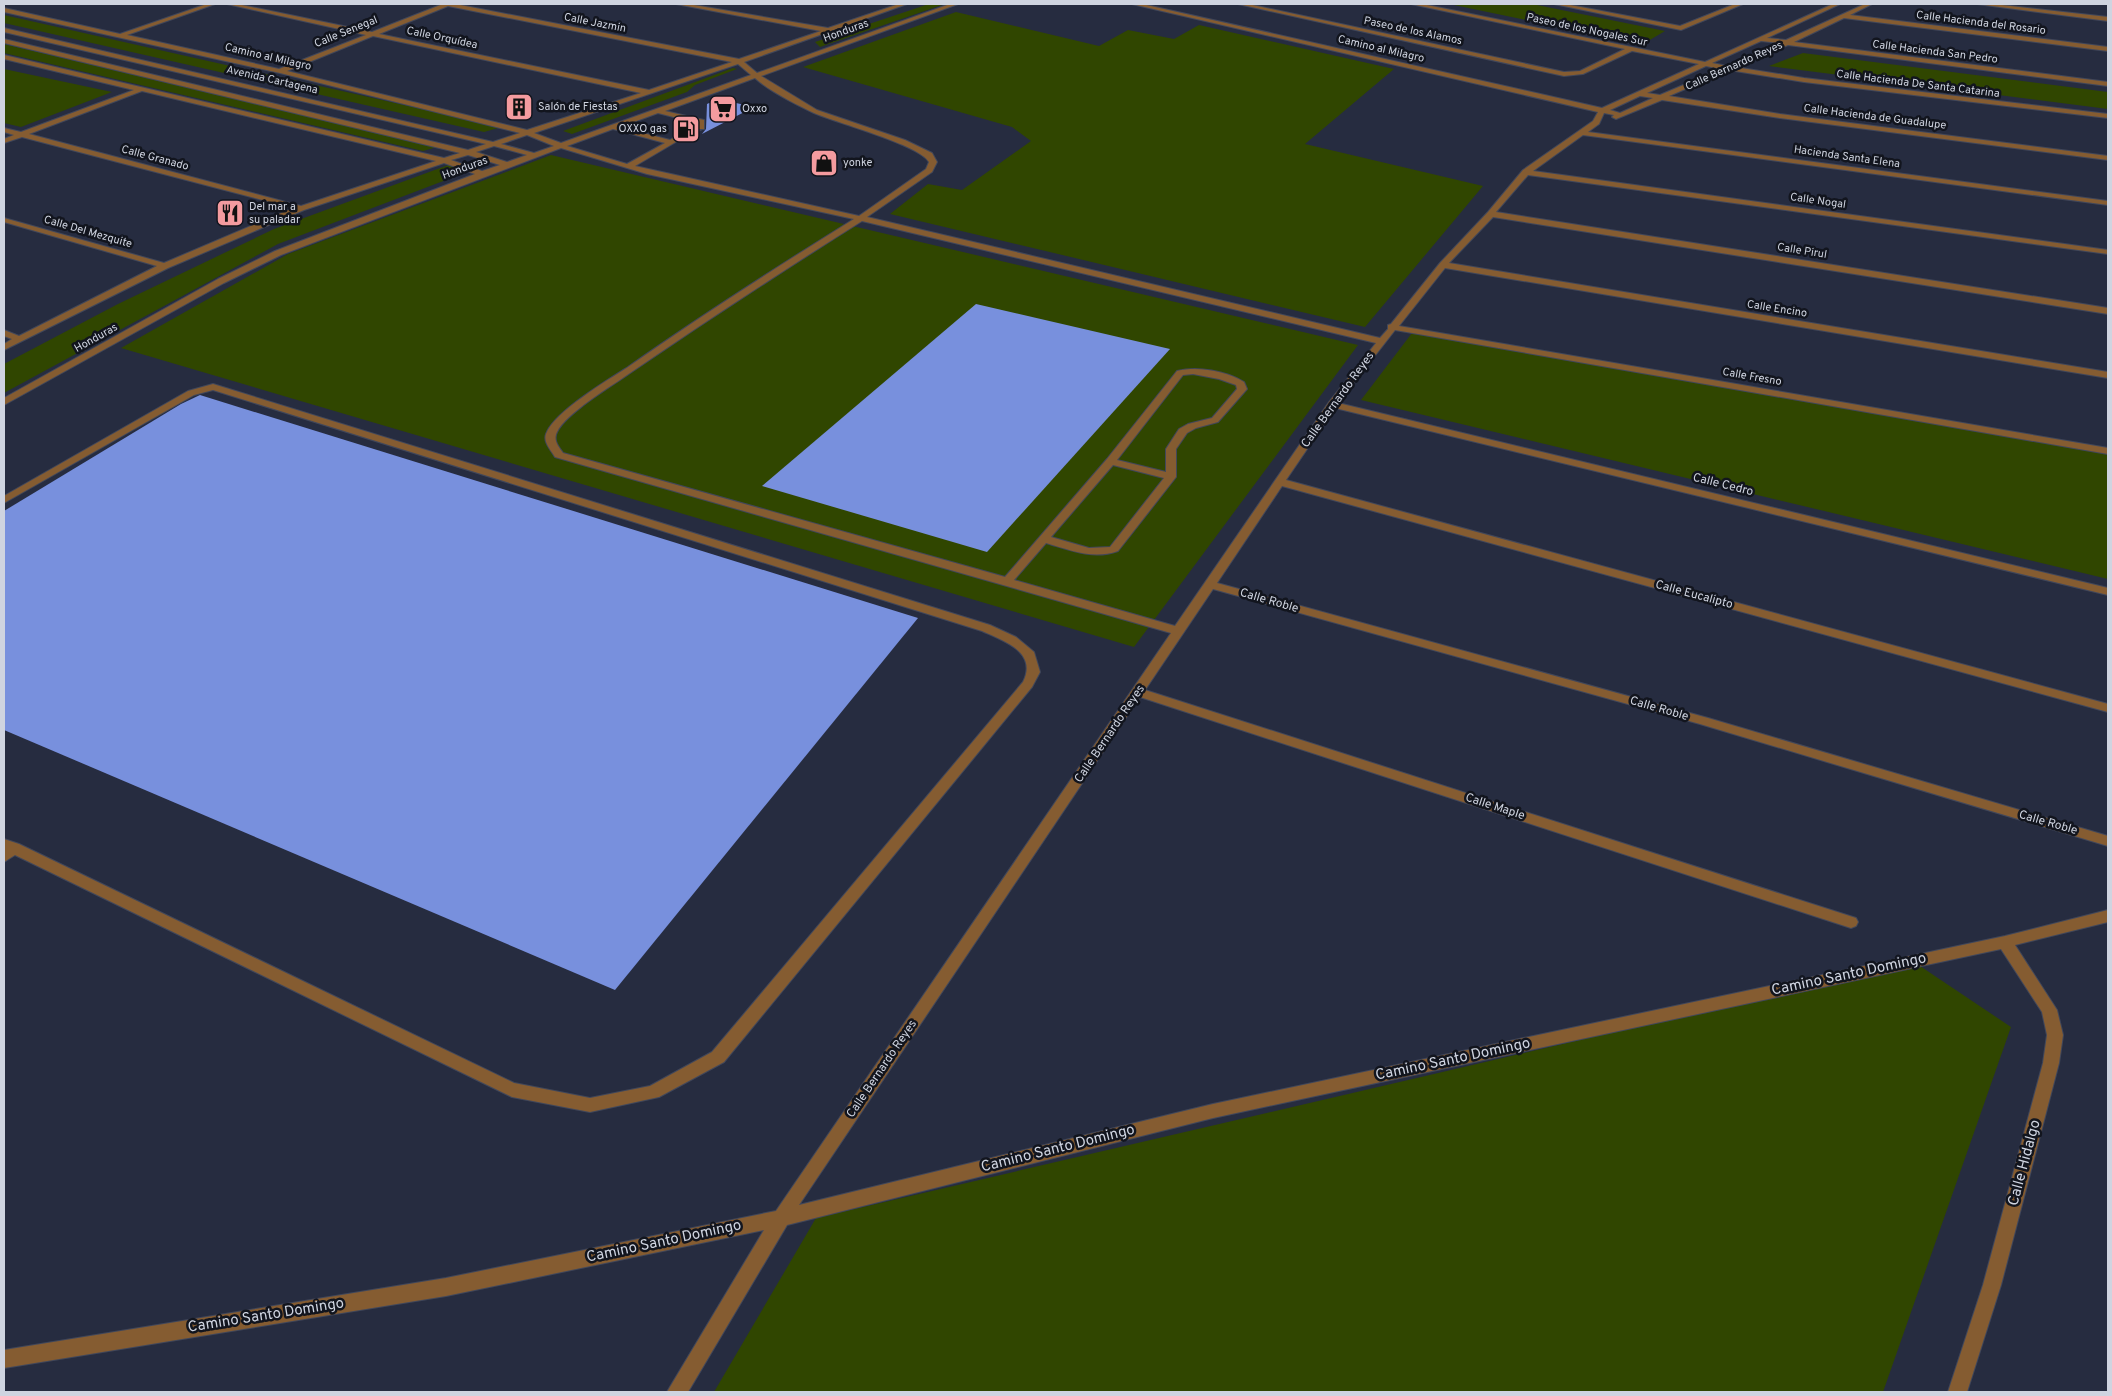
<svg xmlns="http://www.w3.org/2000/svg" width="2112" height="1396" viewBox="0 0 2112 1396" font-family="Overpass,sans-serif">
<rect width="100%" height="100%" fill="#262c40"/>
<!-- green -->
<g fill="#304600">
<polygon points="929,4 945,4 820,47 815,42"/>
<polygon points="1449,4 1532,4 1665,31 1643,44"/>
<polygon points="956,12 1099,46 1128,30 1174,39 1199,25 1394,69 1305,144 1483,186 1365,327 890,214 928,184 962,190 1031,141 1012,127 803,67"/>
<polygon points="4,15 502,127 484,132 4,23"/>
<polygon points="4,44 437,147 423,151 4,53"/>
<polygon points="1803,53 2108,92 2108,109 1769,66"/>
<polygon points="733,68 737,69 695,85 687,92 572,134 563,131"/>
<polygon points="4,69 112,92 21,127 4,123"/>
<polygon points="551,155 1358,345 1134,647 121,348 288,254"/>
<polygon points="451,164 467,172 278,244 4,393 4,364 118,304 274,229"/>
<polygon points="1412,333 2108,453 2108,579 1361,400"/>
<polygon points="1914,962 2011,1027 1883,1392 714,1392 816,1218"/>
</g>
<!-- building -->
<g fill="#7890dd">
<polygon points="718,99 754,107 702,134 706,129 707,104"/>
<polygon points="976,304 1170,349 987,552 762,486"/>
<polygon points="200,395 918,618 615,990 4,730 4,511 181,404"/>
</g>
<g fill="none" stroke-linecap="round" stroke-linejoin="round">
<!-- minor-tunnel -->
<polyline stroke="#3f4558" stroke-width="7" stroke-dasharray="7 3" stroke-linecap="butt" points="687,133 701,127"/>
<!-- minor casing -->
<g stroke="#41475a" stroke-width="2">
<g id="minor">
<path d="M207,4H215L127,35L279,69L366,35L227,4H237L372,32L443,4H455L739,59L821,31L676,4H688L828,28L899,4H907L744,62L757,73L950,4H958L761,76L817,110L905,140L932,153L937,162L932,172L867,217L1380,338L1388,329V325L1391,324L1440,263L1488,212L1523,170L1593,121L1598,112L1132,4H1142L1602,108L1699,64L1632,51L1583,74L1564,76L1238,4H1248L1564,72L1580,71L1625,49L1411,4H1422L1705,62L1833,4H1840L1767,38L1786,40L1865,4H1872L1850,15L2108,47V51L1844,18L1794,42L2108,82V86L1788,45L1735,67L1804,78L2108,114V118L1804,82L1729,70L1669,96L1780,114L2108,156V160L1780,118L1662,100L1616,119L1612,117L1614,115L1604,113L1599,124L1588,132L2108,201V205L1583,135L1533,171L2108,250V254L1528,175L1496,212L2108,308V314L1493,217L1449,263L2108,372V378L1445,268L1399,326L2108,448V454L1395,330L1338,403L2108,588V595L1335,408L1286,480L2108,704V712L1282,486L1217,583L1708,718L2108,836V846L1700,724L1213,589L1145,690L1856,918L1858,922L1856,926L1851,928L1140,697L799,1205L1213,1104L2005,936L2108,910V922L2015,945L2057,1010L2063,1035L2059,1063L2001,1285L1967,1392H1948L1983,1285L2043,1063L2047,1035L2042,1012L2001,949L1213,1118L787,1225L688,1392H667L764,1230L446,1296L4,1368V1350L446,1278L776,1211L1171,633L555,457C551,450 543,442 546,434C554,412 608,380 628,367C702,315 777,267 854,219L647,174L561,148L281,255L224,283L4,405V398L218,279L275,251L475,174L444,163L304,210L168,268L4,350V344L12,339L4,336V330L19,336L157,266L4,222V218L164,263L293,208L22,137L4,143V139L14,135L4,132V128L21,132L134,90L4,59V55L444,158L460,153L4,43V39L468,150L486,144L4,32V28L493,142L520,133L280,73L4,12V8L120,34ZM448,6L732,62L649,90L379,34ZM373,36L641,93L527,130L287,71ZM1761,41L1780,43L1727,66L1712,63ZM738,64L751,75L561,143L534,133ZM1706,66L1721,69L1660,95L1647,93ZM755,78C769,91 797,105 814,113C837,123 920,145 929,162L926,169L859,216L635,166L691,133L684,131L670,140L620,127L658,113L697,123L698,129H704V120L665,111ZM142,91L436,161L301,206L29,134ZM1640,96L1653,98L1620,113L1610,110ZM613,129L665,143L627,164L567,146ZM527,135L554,146L534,153L501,144ZM494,146L527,155L507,162L476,152ZM468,155L500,165L482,171L451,160ZM862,221L1376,343L1329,402L1175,626L1014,580L1046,543C1070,550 1093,560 1118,551L1176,477V449L1187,433L1196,428L1218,422L1247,389L1244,382C1226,371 1198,366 1177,371L1107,459L1005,577L563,453C558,446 553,440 557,432C566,413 612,386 630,373C706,321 784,270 862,221ZM1193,374L1219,379L1236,385L1237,389L1212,418L1188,424L1179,429L1166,449V472L1117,460L1183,375ZM1113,465L1164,478L1110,547L1089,548L1051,537Z"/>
<polygon points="1554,4 1565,4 1680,26 1735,4 1743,4 1681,30"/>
<polygon points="1977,4 1993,4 2108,17 2108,21"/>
<path d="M213,384L990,625L1016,637L1034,652L1040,672L1032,687L724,1062L659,1097L590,1112L512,1097L15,855L4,862V839L19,844L514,1083L590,1098L650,1086L712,1052L1023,682C1038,652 1004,641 982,631L213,390L194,395L4,503V496L188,391Z"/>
</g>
</g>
<!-- minor -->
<use href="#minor" fill="#855c31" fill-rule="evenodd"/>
</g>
<!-- icons -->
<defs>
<g id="building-square" transform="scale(1.4375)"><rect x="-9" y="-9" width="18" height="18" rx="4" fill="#f49b9f" stroke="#12151e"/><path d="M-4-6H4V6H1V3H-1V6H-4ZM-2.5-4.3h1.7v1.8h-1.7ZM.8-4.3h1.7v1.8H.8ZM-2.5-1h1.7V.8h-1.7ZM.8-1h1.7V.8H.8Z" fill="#111"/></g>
<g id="supermarket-square" transform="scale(1.4375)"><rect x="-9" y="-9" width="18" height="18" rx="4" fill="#f49b9f" stroke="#12151e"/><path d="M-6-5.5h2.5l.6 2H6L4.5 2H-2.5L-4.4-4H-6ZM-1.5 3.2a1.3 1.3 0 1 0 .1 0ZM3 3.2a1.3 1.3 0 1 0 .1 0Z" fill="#111"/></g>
<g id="fuel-square" transform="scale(1.4375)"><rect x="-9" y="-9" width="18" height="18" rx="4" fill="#f49b9f" stroke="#12151e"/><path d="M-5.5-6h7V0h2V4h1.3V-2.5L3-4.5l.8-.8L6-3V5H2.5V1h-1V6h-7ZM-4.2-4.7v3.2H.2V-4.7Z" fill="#111"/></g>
<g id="shop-square" transform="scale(1.4375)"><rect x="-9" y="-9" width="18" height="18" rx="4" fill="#f49b9f" stroke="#12151e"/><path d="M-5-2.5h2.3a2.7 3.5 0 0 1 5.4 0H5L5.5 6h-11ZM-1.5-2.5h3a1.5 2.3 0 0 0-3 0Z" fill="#111"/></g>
<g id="restaurant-square" transform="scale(1.4375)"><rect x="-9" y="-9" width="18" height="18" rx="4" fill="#f49b9f" stroke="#12151e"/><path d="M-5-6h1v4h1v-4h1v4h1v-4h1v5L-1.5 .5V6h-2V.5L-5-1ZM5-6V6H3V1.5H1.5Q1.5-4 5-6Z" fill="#111"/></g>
</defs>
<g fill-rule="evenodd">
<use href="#building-square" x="519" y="107"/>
<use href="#supermarket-square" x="723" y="109"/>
<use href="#fuel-square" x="686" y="129"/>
<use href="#shop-square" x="824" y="163"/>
<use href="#restaurant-square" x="230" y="213"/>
</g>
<g text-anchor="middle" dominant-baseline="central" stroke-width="5" stroke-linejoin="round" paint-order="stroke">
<!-- far-street labels -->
<g font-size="11" fill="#cfd4e0" stroke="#12151e">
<text transform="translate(595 23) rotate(11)">Calle Jazmin</text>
<text transform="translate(1981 23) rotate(7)">Calle Hacienda del Rosario</text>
<text transform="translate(1587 30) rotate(12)">Paseo de los Nogales Sur</text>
<text transform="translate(846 31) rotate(-20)">Honduras</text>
<text transform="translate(1413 31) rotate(12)">Paseo de los Alamos</text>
<text transform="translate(346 32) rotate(-22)">Calle Senegal</text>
<text transform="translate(442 38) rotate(12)">Calle Orquídea</text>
<text transform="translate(1381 49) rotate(13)">Camino al Milagro</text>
<text transform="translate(1935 52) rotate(7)">Calle Hacienda San Pedro</text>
<text transform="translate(268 57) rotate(13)">Camino al Milagro</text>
<text transform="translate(1734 66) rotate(-24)">Calle Bernardo Reyes</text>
<text transform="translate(272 80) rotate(13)">Avenida Cartagena</text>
<text transform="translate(1918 84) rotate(7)">Calle Hacienda De Santa Catarina</text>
<text transform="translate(1875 117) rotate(7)">Calle Hacienda de Guadalupe</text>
<text transform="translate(1847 157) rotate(8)">Hacienda Santa Elena</text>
<text transform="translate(155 158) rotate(15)">Calle Granado</text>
<text transform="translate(465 168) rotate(-20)">Honduras</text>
<text transform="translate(1818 201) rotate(8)">Calle Nogal</text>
<text transform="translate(88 232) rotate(16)">Calle Del Mezquite</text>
<text transform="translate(1802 251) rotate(9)">Calle Pirul</text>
<text transform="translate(1777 309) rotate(9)">Calle Encino</text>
<text transform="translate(96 338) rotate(-29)">Honduras</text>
<text transform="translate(1752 377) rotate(10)">Calle Fresno</text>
</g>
<!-- far-poi labels -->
<g font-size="11" fill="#cfd4e0" stroke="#12151e" text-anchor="start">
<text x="538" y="107">Salón de Fiestas</text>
<text x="742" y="109">Oxxo</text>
<text x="667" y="129" text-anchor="end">OXXO gas</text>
<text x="843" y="163">yonke</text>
<text x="249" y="207">Del mar a<tspan x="249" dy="13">su paladar</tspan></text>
</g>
<!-- street labels -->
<g font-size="12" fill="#cfd4e0" stroke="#12151e">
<text transform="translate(1338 400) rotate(-54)">Calle Bernardo Reyes</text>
<text transform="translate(1723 485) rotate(14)">Calle Cedro</text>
<text transform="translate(1694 595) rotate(15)">Calle Eucalipto</text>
<text transform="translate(1269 601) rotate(16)">Calle Roble</text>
<text transform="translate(1659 709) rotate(16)">Calle Roble</text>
<text transform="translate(1110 734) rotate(-56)">Calle Bernardo Reyes</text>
<text transform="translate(1495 807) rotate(18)">Calle Maple</text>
<text transform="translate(2048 823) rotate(16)">Calle Roble</text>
<text transform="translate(882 1069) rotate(-56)">Calle Bernardo Reyes</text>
</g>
<!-- near-street labels -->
<g font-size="15" fill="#cfd4e0" stroke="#12151e">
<text transform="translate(1849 975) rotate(-12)">Camino Santo Domingo</text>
<text transform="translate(1453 1060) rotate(-12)">Camino Santo Domingo</text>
<text transform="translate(1058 1149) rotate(-14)">Camino Santo Domingo</text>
<text transform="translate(2025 1163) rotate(-75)">Calle Hidalgo</text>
<text transform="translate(664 1242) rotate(-12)">Camino Santo Domingo</text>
<text transform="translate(266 1316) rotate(-9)">Camino Santo Domingo</text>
</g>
</g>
<!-- border -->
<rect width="2112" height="1396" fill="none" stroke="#cfd4e0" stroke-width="10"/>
</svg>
